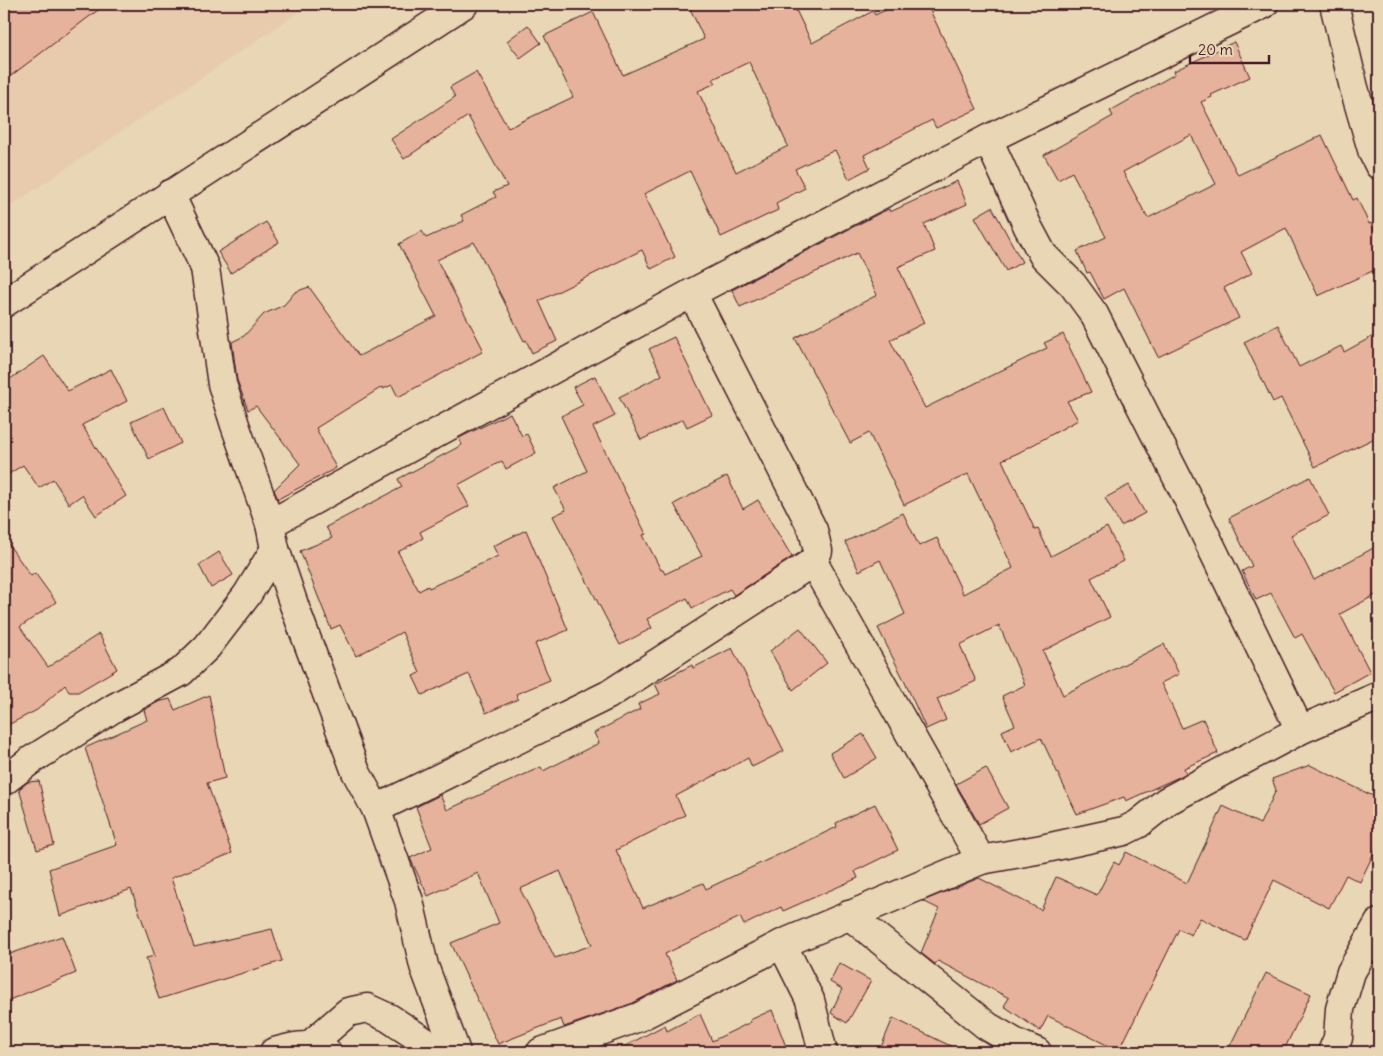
<svg xmlns="http://www.w3.org/2000/svg" width="1383" height="1056" viewBox="0 0 1383 1056" font-family="Delius,sans-serif">
<rect width="100%" height="100%" fill="#e8d6b4"/>
<filter id="ink" filterUnits="userSpaceOnUse"><feTurbulence type="fractalNoise" baseFrequency=".02" numOctaves="2"/><feDisplacementMap in="SourceGraphic" scale="10" xChannelSelector="R" yChannelSelector="G"/><feConvolveMatrix kernelMatrix="1 2 1 2 8 2 1 2 1" color-interpolation-filters="sRGB"/></filter>
<g filter="url(#ink)">
<!-- built -->
<polygon fill="#e8cbac" points="4,4 311,4 4,210"/>
<!-- building -->
<g fill="#e7b29b" stroke="#4a1f2b" fill-rule="evenodd">
<polygon points="4,4 106,4 4,81"/>
<path d="M688,4H793L812,43L873,11L875,15L898,4H927L977,109L936,128L932,120L864,155L870,168L849,179L835,150L795,169L805,188L776,203L778,210L721,237L690,171L644,194L675,257L651,269L642,250L539,301L557,341L532,353L526,340L524,341L474,242L437,260L483,349L481,350L482,352L398,397L392,385L383,389L382,387L316,428L336,468L278,499L274,490L300,464L256,406L248,410L237,380L232,342L244,336L264,314L284,305L295,292L309,287L359,356L436,316L399,244L422,231L426,238L464,221L461,215L496,197L493,192L507,186L468,116L404,159L391,139L455,97L450,87L476,72L508,128L573,97L544,36L593,12L623,75L704,39ZM749,62L788,146L736,172L698,91L716,83L713,79Z"/>
<polygon points="528,25 541,43 520,58 507,41"/>
<path d="M1234,42L1250,77L1211,95L1212,97L1201,102L1238,175L1322,135L1353,200L1357,198L1369,224L1371,223L1379,241V268L1318,296L1286,228L1241,252L1252,273L1224,288L1239,318L1158,357L1124,288L1104,299L1090,272L1087,273L1077,251L1106,237L1072,172L1058,180L1044,155L1113,116L1110,111L1175,74L1174,71ZM1191,135L1216,184L1148,218L1147,217L1123,172Z"/>
<polygon points="957,181 967,204 924,224 935,251 898,267 924,323 890,340 925,408 1047,348 1044,343 1063,334 1091,392 1067,401 1078,420 1018,453 1002,460 1035,530 1038,529 1051,556 1107,527 1124,561 1091,578 1110,617 1043,651 1063,695 1164,644 1179,674 1161,683 1182,728 1203,719 1218,753 1184,768 1186,773 1181,776 1126,801 1124,797 1077,814 1041,738 1011,752 1002,731 1015,725 1002,696 1025,685 999,625 960,645 976,681 937,699 946,720 926,729 903,678 878,628 905,614 880,560 859,571 845,542 903,513 919,546 937,538 963,594 1013,568 968,474 904,505 869,433 850,443 795,338 877,295 857,253 740,307 732,290 880,213 889,209 890,212"/>
<polygon points="992,207 1022,262 1006,271 975,217"/>
<polygon points="266,222 279,242 231,273 218,252"/>
<polygon points="1278,325 1299,367 1341,346 1344,352 1379,333 1379,436 1315,467 1281,398 1273,402 1244,342"/>
<polygon points="674,337 712,415 687,427 683,419 641,440 619,397 662,375 649,349"/>
<polygon points="44,356 68,391 111,369 127,401 82,425 126,496 96,516 82,495 69,504 53,479 39,488 23,465 4,477 4,383"/>
<polygon points="595,376 615,416 593,427 646,534 643,535 661,570 663,570 665,574 702,556 674,504 727,476 743,509 758,500 792,557 734,595 730,589 692,608 687,598 647,619 652,628 620,645 553,516 566,510 554,488 587,471 561,416 583,405 573,387"/>
<polygon points="164,407 181,443 149,459 131,422"/>
<polygon points="510,413 522,436 527,434 536,453 506,469 502,461 458,485 469,506 420,532 423,538 398,552 419,591 428,586 429,588 498,556 493,546 526,530 568,630 535,644 550,680 516,694 518,699 486,713 469,674 422,695 413,676 420,673 402,632 356,656 340,625 331,629 300,551 332,538 326,527 402,487 398,479 462,445 459,438"/>
<polygon points="1310,477 1329,515 1291,535 1314,580 1379,545 1379,593 1340,614 1370,672 1334,692 1302,634 1295,638 1271,593 1256,600 1242,571 1252,566 1229,518"/>
<polygon points="1129,485 1145,513 1121,526 1105,498"/>
<polygon points="4,538 31,576 35,573 56,602 20,627 48,667 99,634 117,669 78,692 69,692 65,685 37,710 4,727"/>
<polygon points="219,552 233,575 211,588 199,565"/>
<polygon points="800,628 827,663 793,690 770,651"/>
<path d="M732,648L784,751L752,767L748,758L676,796L685,815L616,850L643,908L703,883L706,889L837,827L836,823L875,804L898,850L855,871L858,878L783,911L781,907L744,925L740,917L665,954L677,980L633,1003L564,1027L561,1019L498,1044L451,943L499,923L478,873L428,896L410,858L432,848L416,807L440,795L447,810L541,767L543,771L599,743L594,733L640,709L638,704L660,694L655,684L692,665L693,668ZM560,871L592,945L555,958L520,889Z"/>
<polygon points="209,695 225,778 207,783 232,853 171,878 194,947 272,929 282,961 159,999 146,958 155,956 131,889 60,916 49,869 117,845 85,748 147,720 144,710 158,702 170,699 175,710"/>
<polygon points="863,734 877,758 844,778 830,753"/>
<polygon points="1310,765 1379,799 1379,842 1360,882 1346,875 1329,908 1274,880 1245,940 1200,918 1191,935 1179,929 1119,1051 1048,1016 1040,1031 1004,1006 1009,998 938,961 935,964 921,953 939,909 923,901 979,878 1041,910 1056,877 1097,895 1114,862 1119,865 1126,852 1187,883 1223,806 1260,824 1276,790 1272,779"/>
<polygon points="986,768 1008,808 979,824 956,784"/>
<polygon points="39,781 54,845 37,850 19,789 28,782"/>
<polygon points="62,936 76,973 4,1002 4,956"/>
<polygon points="839,963 871,981 847,1023 831,1013 842,989 830,982"/>
<polygon points="1266,973 1311,994 1283,1052 1227,1052"/>
<polygon points="772,1010 788,1052 614,1052 665,1025 667,1031 700,1014 712,1041 751,1022 750,1020"/>
<polygon points="893,1018 963,1052 879,1052"/>
</g>
<g fill="none" stroke-linecap="round" stroke-linejoin="round">
<!-- minor casing -->
<g stroke="#4a1f2b" stroke-width="31">
<g id="minor">
<polyline points="1334,4 1354,88 1373,153 1379,165"/>
<polyline points="988,139 1028,227 1043,255 1073,285 1094,314 1187,497 1300,730"/>
<polyline points="170,194 205,268 222,384 235,425 270,524 275,549 294,605 356,772 376,809 409,901 424,966 456,1052"/>
<polyline points="4,303 464,4"/>
<polyline points="270,524 692,293 988,139 1264,4"/>
<polyline points="813,562 981,860"/>
<polyline points="4,781 30,761 114,708 181,672 207,647 247,595 275,549"/>
<polyline points="376,809 608,695 813,562 818,551 813,530 692,293"/>
<polyline points="849,915 987,1026 1016,1043 1037,1052"/>
<polyline points="782,944 810,1000 823,1052"/>
<polyline points="310,1045 348,1012 367,1008 389,1018 437,1050"/>
<path d="M274,1052C298,1046 303,1043 327,1052"/>
<polyline points="541,1052 639,1017 782,944 981,860 1042,849 1124,831 1138,824 1167,801 1300,730 1379,696"/>
<polyline points="1332,1052 1338,1038 1340,1009 1351,972 1379,923"/>
</g>
</g>
<!-- minor -->
<use href="#minor" stroke="#e8d6b4" stroke-width="28"/>
</g>
</g>
<!-- margin -->
<rect width="1383" height="1056" fill="none" stroke="#e8d6b4" stroke-width="20"/>
<rect x="10" y="10" width="1363" height="1036" fill="none" stroke="#4a1f2b" stroke-width="2" filter="url(#ink)"/>
<!-- scale -->
<path d="M1190 55v8h79v-8" fill="none" stroke="#4a1f2b" stroke-width="2.5"/>
<text x="1198" y="55" font-size="15" fill="#4a1f2b" stroke="#e8d6b4" stroke-width="4" paint-order="stroke">20 m</text>
</svg>
